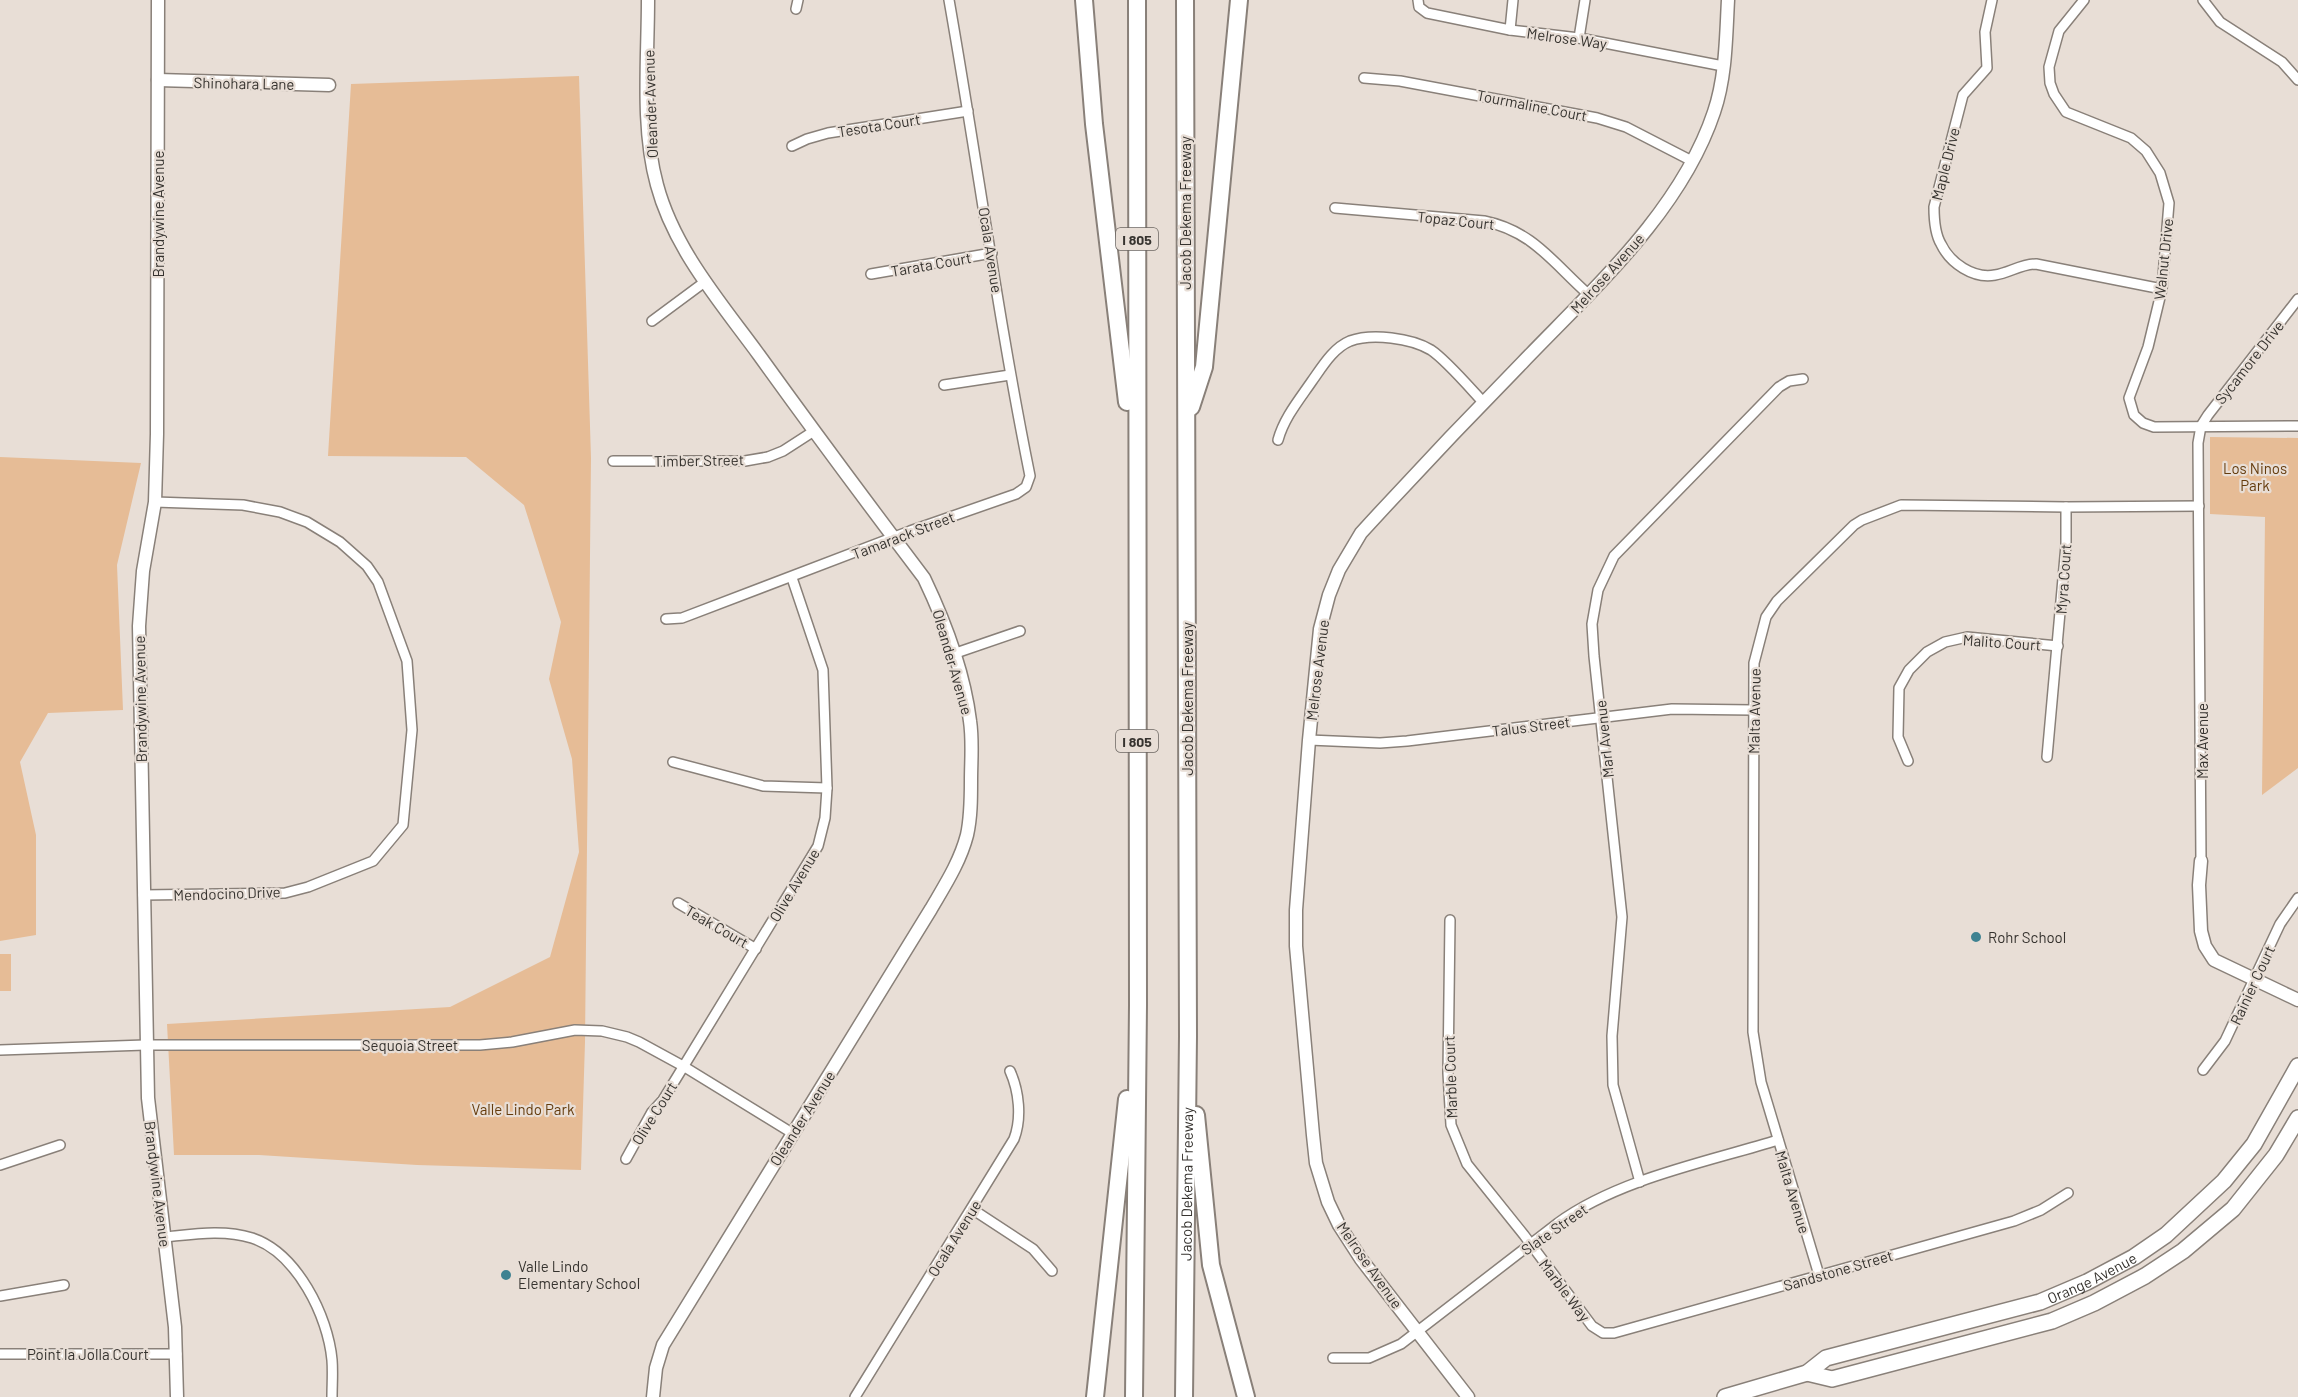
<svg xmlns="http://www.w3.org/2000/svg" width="2298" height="1397" viewBox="0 0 2298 1397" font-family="Barlow,sans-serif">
<rect width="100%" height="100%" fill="#e8ded6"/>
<!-- green -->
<g fill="#e6bc96">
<polygon points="579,76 591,458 585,1042 581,1170 417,1165 259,1155 174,1155 167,1024 450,1007 550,957 579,852 572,759 549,679 561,622 524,505 466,457 328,456 351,84"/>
<polygon points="2210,437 2298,438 2298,768 2262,795 2265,517 2210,514"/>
<polygon points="0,457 141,463 117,565 123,710 48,713 20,762 36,835 36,935 0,941"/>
<rect x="0" y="954" width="11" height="37"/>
</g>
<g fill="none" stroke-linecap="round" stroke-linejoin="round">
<!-- minor casing -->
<g stroke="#898079" stroke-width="12">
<g id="minor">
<polyline points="1418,0 1419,7 1427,13 1510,30 1579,38 1723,66"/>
<path d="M1992,0L1985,32L1987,68L1963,95L1934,207C1934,219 1935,234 1941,244C1950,263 1973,279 1995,275C2009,273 2021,264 2036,264L2162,289"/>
<polyline points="2084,0 2059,31 2049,67 2050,83 2054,94 2066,112 2131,138 2146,151 2160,173 2169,203 2162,289 2148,347 2129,398 2134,415 2143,423 2154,427 2298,426"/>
<polyline points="2203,0 2220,22 2282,62 2298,80"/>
<polyline points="796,9 798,0"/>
<polyline points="1510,30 1513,0"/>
<polyline points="1579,38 1585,0"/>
<polyline points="1364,78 1400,81 1597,118 1626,127 1692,161"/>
<polyline points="792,146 807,139 828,133 968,111"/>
<path d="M1335,208L1484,221C1533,231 1553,263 1588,294"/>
<polyline points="871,274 992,253"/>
<polyline points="652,321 706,281"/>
<polyline points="944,385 1010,375"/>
<path d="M1278,440C1284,418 1299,400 1312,381C1322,367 1333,348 1350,341C1372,333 1411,338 1431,350C1446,360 1470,388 1483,402"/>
<polyline points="613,461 745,461 768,457 783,451 814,431"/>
<path d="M666,619L682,618L910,531L1016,494L1026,487L1030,476C998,318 977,159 949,0"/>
<polyline points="953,654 1020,631"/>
<polyline points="1309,740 1380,743 1407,741 1672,709 1753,710"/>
<polyline points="2047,757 2066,545 2066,507"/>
<polyline points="1908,761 1898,737 1899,688 1909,670 1927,652 1945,642 1967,637 2058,646"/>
<polyline points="673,762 763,786 827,788"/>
<polyline points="2201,861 2198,443 2201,426 2208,415 2298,299"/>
<polyline points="143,895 285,893 308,887 373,861 403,825 412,730 407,661 378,582 367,566 340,542 307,522 280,512 243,505 155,502"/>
<polyline points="678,903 756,949"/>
<polyline points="1450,920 1448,1073 1451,1125 1467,1164 1524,1235 1592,1326 1603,1333 1614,1333 2014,1221 2041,1210 2068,1193"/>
<polyline points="0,1050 145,1045 480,1045 512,1042 575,1030 602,1031 627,1037 639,1042 683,1066 792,1133"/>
<polyline points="2203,1070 2225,1041 2280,924 2298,898"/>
<polyline points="626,1159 652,1112 663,1100 818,846 825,818 827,788 823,670 792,578"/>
<polyline points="0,1165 60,1145"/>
<polyline points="1640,1182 1613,1085 1612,1036 1622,917 1594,656 1592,624 1598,590 1614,556 1779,387 1789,381 1803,379"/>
<polyline points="972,1209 1033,1249 1052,1271"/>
<path d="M165,1237C194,1234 224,1229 252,1238C297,1253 328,1316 332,1360C333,1372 332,1385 332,1397"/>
<polyline points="1819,1275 1761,1082 1753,1032 1754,663 1766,617 1777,601 1854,525 1862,520 1901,505 2066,507 2199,506"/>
<polyline points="0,1296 64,1285"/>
<polyline points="0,1354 177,1354"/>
<path d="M1333,1358H1369L1401,1344L1558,1223C1618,1179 1707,1162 1778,1140"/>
<path d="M855,1397L1014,1139C1022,1118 1019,1091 1010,1071"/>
</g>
</g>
<!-- tertiary casing -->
<g stroke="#898079" stroke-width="15">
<g id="tertiary">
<polyline points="158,0 157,434 155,502 143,571 139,626 148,1098 175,1327 177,1397"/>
<path d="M648,0C648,60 641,127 657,185C674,249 721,303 759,355C813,430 868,504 924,578C945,622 964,672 970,721C973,741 971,761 971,780C971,799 971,817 967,835C960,862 945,885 931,909L663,1345L656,1368L653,1397"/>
<polyline points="158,80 329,85"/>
<polyline points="2201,861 2199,885 2201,931 2205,946 2214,960 2298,1000"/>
<path d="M1468,1397L1361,1259L1339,1225L1328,1202L1316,1163L1313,1135L1296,946V910L1309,740L1320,629L1329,595L1339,570L1361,533C1414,475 1468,418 1523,362C1594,288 1681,211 1714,112C1726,77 1726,37 1728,0"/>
</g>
</g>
<!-- primary casing -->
<g stroke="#898079" stroke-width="18">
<g id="primary">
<polyline points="1807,1373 1832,1379 2052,1321 2094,1303 2145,1276 2183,1251 2233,1209 2276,1155 2298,1118"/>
<path id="s1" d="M1725,1397L1807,1373L1826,1358L2040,1302L2087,1282L2134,1257L2166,1235L2224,1181L2254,1144L2298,1066"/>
</g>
</g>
<!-- motorway casing -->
<g stroke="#898079" stroke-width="20">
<g id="motorway">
<polyline points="1084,0 1094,124 1127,402"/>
<polyline points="1191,407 1204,367 1239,0"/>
<polyline points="1196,1115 1211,1265 1246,1397"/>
<polyline points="1095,1397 1127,1099"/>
<polyline points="1134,1397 1138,1005 1137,0"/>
<path id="s2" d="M1184,1397L1188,1036L1185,0"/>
</g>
</g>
<!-- minor -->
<use href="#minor" stroke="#fff" stroke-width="9"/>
<!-- tertiary -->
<use href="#tertiary" stroke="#fff" stroke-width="12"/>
<!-- primary -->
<use href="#primary" stroke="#fff" stroke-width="15"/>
<!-- motorway -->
<use href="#motorway" stroke="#fff" stroke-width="16"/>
</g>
<!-- markers -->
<g fill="#3e8291" stroke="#e8ded6" stroke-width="2">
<circle cx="1976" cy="937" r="6"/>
<circle cx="506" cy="1275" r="6"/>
</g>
<g text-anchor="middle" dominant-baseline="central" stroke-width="4.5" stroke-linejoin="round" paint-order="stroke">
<!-- shield labels -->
<g fill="#e8ded6" stroke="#6b6661" stroke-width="1.5">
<rect x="1116" y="228" width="42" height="22" rx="4.5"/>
<rect x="1116" y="730" width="42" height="22" rx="4.5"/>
</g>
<g font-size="14" font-weight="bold" fill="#36332f">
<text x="1137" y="239">I 805</text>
<text x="1137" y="741">I 805</text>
</g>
<!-- street labels -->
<g font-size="15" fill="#36332f" stroke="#e8ded6">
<text transform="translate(1567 38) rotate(8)">Melrose Way</text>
<text transform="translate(244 83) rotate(1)">Shinohara Lane</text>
<text transform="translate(650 104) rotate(-92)">Oleander Avenue</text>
<text transform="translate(1532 105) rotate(11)">Tourmaline Court</text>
<text transform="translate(879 125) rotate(-9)">Tesota Court</text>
<text transform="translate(1945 164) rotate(-76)">Maple Drive</text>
<text transform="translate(1185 213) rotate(-90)">Jacob Dekema Freeway</text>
<text transform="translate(158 214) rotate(-90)">Brandywine Avenue</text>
<text transform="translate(1456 220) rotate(6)">Topaz Court</text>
<text transform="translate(991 250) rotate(81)">Ocala Avenue</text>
<text transform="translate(2163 259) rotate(-84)">Walnut Drive</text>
<text transform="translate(931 264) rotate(-10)">Tarata Court</text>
<text transform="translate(1607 273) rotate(-48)">Melrose Avenue</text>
<text transform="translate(2249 362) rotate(-52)">Sycamore Drive</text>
<text transform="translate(699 460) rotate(-1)">Timber Street</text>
<text transform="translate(903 535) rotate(-21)">Tamarack Street</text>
<text transform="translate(2063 579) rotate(-86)">Myra Court</text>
<text transform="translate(2002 642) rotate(4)">Malito Court</text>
<text transform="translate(953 662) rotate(74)">Oleander Avenue</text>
<text transform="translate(1317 670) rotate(-83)">Melrose Avenue</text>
<text transform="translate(140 699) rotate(-91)">Brandywine Avenue</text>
<text transform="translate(1187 699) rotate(-90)">Jacob Dekema Freeway</text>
<text transform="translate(1754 711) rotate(-89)">Malta Avenue</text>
<text transform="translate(1531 726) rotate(-7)">Talus Street</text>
<text transform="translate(1604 739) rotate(-96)">Marl Avenue</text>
<text transform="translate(2202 741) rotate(-90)">Max Avenue</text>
<text transform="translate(794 885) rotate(-59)">Olive Avenue</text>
<text transform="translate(227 893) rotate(-2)">Mendocino Drive</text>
<text transform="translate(717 926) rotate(30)">Teak Court</text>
<text transform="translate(2252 985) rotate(-65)">Rainier Court</text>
<text x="410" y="1045">Sequoia Street</text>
<text transform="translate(1450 1077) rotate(-92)">Marble Court</text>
<text transform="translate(654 1113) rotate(-58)">Olive Court</text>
<text transform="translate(802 1118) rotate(-58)">Oleander Avenue</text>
<text transform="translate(158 1184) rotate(83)">Brandywine Avenue</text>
<text stroke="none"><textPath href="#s2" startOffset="213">Jacob Dekema Freeway</textPath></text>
<text transform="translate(1793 1192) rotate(73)">Malta Avenue</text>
<text transform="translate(1554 1229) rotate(-35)">Slate Street</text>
<text transform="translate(954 1238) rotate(-58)">Ocala Avenue</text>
<text transform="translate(1370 1265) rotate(55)">Melrose Avenue</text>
<text transform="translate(1838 1270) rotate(-16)">Sandstone Street</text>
<text stroke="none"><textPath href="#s1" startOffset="388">Orange Avenue</textPath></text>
<text transform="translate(1565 1290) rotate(53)">Marble Way</text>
<text x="88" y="1354">Point la Jolla Court</text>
</g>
<!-- park labels -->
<g font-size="15" fill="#653c0d" stroke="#e8ded6">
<text x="2255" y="468">Los Ninos<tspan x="2255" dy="17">Park</tspan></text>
<text x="523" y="1109">Valle Lindo Park</text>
</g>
<!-- poi labels -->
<g font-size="15" fill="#36332f" stroke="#e8ded6" text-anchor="start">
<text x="1988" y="937">Rohr School</text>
<text x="518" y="1266">Valle Lindo<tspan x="518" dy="17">Elementary School</tspan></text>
</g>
</g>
</svg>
